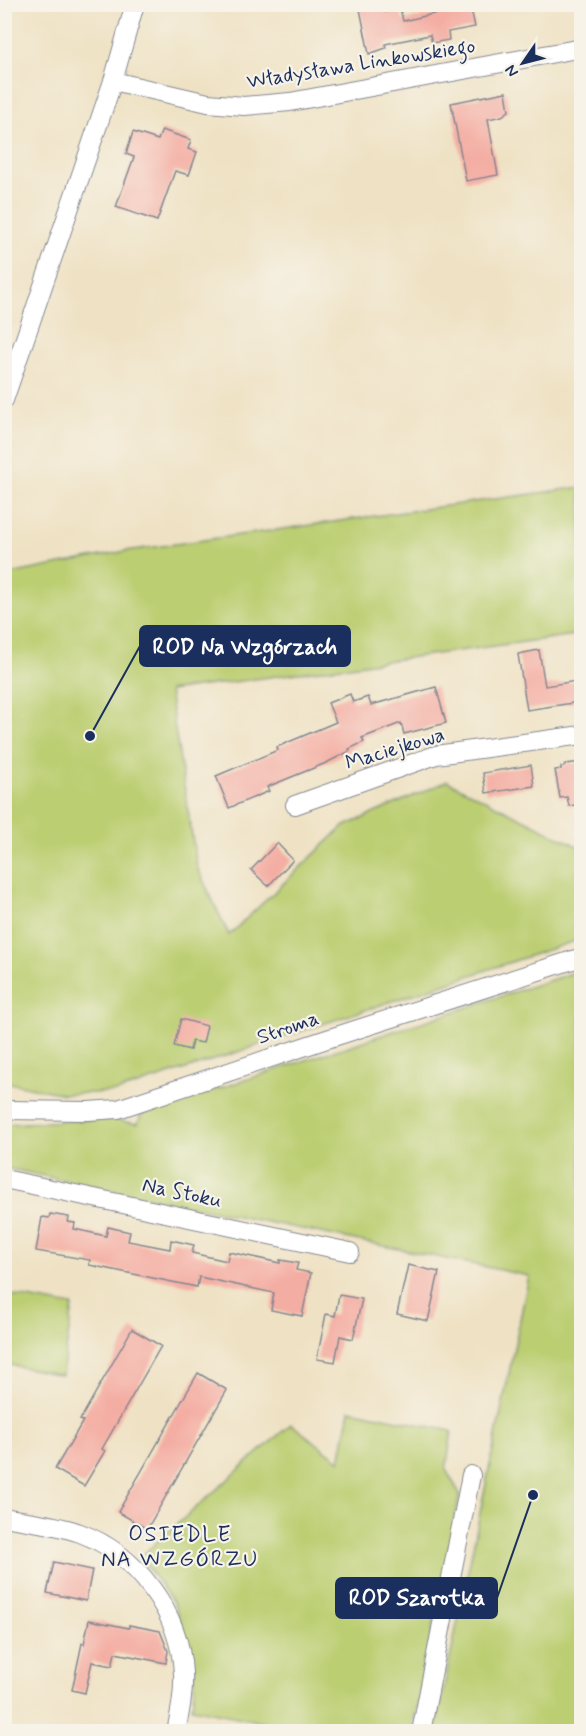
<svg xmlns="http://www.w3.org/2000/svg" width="586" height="1736" viewBox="0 0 586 1736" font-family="Mynerve,sans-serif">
<rect width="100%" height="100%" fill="#f7f3e8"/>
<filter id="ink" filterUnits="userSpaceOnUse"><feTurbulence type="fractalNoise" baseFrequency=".0167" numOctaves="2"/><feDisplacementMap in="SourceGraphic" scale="12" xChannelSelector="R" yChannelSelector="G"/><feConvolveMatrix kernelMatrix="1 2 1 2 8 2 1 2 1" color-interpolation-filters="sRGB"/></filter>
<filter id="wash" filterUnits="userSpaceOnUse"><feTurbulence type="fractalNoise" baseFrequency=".008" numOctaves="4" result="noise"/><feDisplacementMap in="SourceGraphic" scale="24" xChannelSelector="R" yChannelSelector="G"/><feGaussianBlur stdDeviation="1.35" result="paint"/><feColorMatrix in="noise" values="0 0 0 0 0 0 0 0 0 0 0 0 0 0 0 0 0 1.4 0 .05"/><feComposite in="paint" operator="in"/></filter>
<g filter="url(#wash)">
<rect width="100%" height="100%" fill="#efe2c4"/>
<!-- green -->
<g fill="#bbce71" stroke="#6b7e68" stroke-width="1.5">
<polygon points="581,487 581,634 169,691 197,867 229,935 343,827 447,781 581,848 581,939 116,1092 63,1094 5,1082 5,575 126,551"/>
<polygon points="581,970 581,1731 435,1731 529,1276 5,1168 5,1124 110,1119 138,1124 141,1114"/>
<polygon points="5,1294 73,1306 62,1375 5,1364"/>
<polygon points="350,1410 452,1431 446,1470 460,1494 412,1731 306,1731 192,1708 195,1678 190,1647 173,1602 140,1557 291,1424 340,1461"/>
</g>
<g id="blocks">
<!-- building -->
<g fill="#f4ada3">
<polygon points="359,4 383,4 384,12 400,8 403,21 438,13 436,4 470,4 475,27 448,32 449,40 432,43 430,35 385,44 386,48 369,54"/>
<polygon points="506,92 509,111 502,116 488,119 498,175 466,181 451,103"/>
<polygon points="162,130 191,140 188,149 197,152 189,175 175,171 157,221 116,207 134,157 126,154 133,132 158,140"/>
<polygon points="539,650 545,686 576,681 579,702 527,710 518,654"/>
<polygon points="436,687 446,723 404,734 401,723 362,738 364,742 349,749 350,751 326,763 267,787 269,791 229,808 216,776 278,750 277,747 336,722 328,703 350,694 353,702 368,697 371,705"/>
<polygon points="582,762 582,804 569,806 567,797 560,798 555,770 561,769 561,767 565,766 565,764"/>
<polygon points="531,765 534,786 486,793 483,773"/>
<polygon points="277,843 293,860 268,886 251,870"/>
<polygon points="181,1019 207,1026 203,1043 192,1041 190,1050 174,1046"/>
<polygon points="50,1214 69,1217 68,1222 75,1223 74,1229 106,1236 108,1227 130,1232 128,1241 170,1249 171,1240 194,1245 192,1253 227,1261 229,1252 280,1263 280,1260 298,1263 296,1270 311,1273 302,1316 271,1310 274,1293 199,1277 197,1287 89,1265 90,1260 36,1251 42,1217 49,1218"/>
<polygon points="408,1265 439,1272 428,1321 397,1314"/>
<polygon points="339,1295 362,1299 353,1339 340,1336 335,1362 317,1359 326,1314 335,1316"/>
<polygon points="132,1329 161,1346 102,1449 105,1451 84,1486 55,1469 83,1421 80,1420"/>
<polygon points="198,1373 227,1390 147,1529 118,1512"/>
<polygon points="54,1562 92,1570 86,1601 47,1593"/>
<polygon points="89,1620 129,1628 129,1625 160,1631 168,1651 166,1663 115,1653 112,1666 92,1662 85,1693 72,1690 82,1643 84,1644"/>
</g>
</g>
</g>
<g filter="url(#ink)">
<use href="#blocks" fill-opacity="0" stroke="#858891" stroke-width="1.5"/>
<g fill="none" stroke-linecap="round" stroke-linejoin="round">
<!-- street casing -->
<g stroke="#858891" stroke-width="20">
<g id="street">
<polyline points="113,81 208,103 244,106 290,102 582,48"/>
<polyline points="4,400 113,81 135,4"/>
<polyline points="295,805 436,755 582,735"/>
<polyline points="4,1110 88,1111 118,1109 324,1040 582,957"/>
<polyline points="4,1179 350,1252"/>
<path d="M4,1517C30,1522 56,1524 80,1533C137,1554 180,1613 183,1673C184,1693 180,1712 176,1732"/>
<polyline points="421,1732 471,1475"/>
</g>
</g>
<!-- street -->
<use href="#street" stroke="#fff" stroke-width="18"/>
</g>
</g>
<g text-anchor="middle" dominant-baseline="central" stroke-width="4.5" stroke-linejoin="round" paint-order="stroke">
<!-- street labels -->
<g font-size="21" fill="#1b2f5e" stroke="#f7f3e8">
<text transform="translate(361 64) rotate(-9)">Władysława Linkowskiego</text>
<text transform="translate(395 749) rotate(-17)">Maciejkowa</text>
<text transform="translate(288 1028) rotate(-19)">Stroma</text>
<text transform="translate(182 1193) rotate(12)">Na Stoku</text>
</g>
<!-- neighbourhood labels -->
<g font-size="22" letter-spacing="1.5" fill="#1b2f5e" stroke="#f7f3e8">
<text x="180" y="1535">OSIEDLE<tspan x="180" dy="25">NA WZGÓRZU</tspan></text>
</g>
</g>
<!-- callouts -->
<path fill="none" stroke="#1b2f5e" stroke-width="2" d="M90 736L140 646M533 1495L497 1598"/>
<g fill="#1b2f5e" stroke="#f7f3e8" stroke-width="2">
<circle cx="90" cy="736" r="6"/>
<circle cx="533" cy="1495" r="6"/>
</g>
<g fill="#1b2f5e" stroke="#1b2f5e" stroke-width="2">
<rect x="140" y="626" width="210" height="40" rx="6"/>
<rect x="336" y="1578" width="161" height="40" rx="6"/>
</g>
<g font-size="22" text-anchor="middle" font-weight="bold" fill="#fff">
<text x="245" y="654">ROD Na Wzgórzach</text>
<text x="417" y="1605">ROD Szarotka</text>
</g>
<!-- margin -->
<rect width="586" height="1736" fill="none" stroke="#f7f3e8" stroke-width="24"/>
<!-- north arrow -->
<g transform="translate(523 63) rotate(235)" stroke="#f7f3e8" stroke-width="4.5" paint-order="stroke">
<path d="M0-4.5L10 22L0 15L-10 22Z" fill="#1b2f5e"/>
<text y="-9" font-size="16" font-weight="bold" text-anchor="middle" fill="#1b2f5e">N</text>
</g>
</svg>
